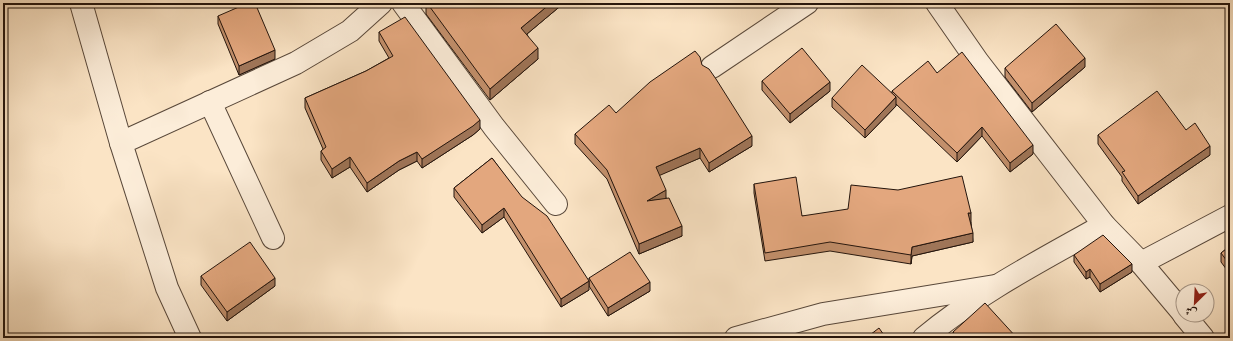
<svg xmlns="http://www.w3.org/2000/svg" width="1233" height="341" viewBox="0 0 1233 341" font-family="'IM FELL Double Pica',Amiri,serif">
<rect width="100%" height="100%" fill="#fbe4c5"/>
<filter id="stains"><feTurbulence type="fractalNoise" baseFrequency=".005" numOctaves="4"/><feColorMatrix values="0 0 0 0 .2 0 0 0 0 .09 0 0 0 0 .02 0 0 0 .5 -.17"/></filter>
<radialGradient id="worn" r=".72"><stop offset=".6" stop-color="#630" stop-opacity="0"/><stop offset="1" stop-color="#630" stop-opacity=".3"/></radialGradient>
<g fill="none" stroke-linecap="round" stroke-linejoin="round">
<!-- minor casing -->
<g stroke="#59483a" stroke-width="24">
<g id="minor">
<polyline points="81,3 121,143"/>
<polyline points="403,3 494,127 556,204"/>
<polyline points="937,3 978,62 1104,225 1141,263 1183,313"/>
<polyline points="712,67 807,3"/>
<polyline points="210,102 273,238"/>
<polyline points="1141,263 1230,216"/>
<polyline points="1184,315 1203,338"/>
<polyline points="190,338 167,288 121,143 296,63 350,31 381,3"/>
<polyline points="736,338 823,314 995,286"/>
<path d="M924,338C979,292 1042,260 1104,225"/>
</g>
</g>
<!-- minor -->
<use href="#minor" stroke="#fcedd9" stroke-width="22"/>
</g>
<!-- wall -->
<g fill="#c3906c" stroke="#23140c">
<polygon points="426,3 564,3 527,34 538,59 490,100 426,14"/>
<polygon points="218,16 275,59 239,75 218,24"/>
<polygon points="379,32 480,129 473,135 422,168 417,161 399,170 367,192 350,167 332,178 321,160 321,151 323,149 305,108 305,98 366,71 389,58 379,41"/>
<polygon points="1085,67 1032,112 1005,77 1005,68"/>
<polygon points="937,73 1033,154 1010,172 982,136 957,162 896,104 896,106 865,138 832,107 832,98 892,93 892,91"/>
<polygon points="762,81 830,91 790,123 762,90"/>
<polygon points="616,113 752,146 709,172 700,158 659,175 666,198 682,236 639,254 607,179 575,144 575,134"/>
<polygon points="1186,130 1210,155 1138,204 1122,181 1122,177 1098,144 1098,135"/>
<polygon points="492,158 589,290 561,307 504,217 482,233 454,197 454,188"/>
<polygon points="754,184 802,216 971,222 973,242 912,256 911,264 830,251 765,261 754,193"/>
<polygon points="1230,246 1230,274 1221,262 1221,253"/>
<polygon points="1074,255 1132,272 1100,292 1090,277 1086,279 1074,262"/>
<polygon points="201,276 275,286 227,321 201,285"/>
<polygon points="589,278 650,291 608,316 589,286"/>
<polygon points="953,332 1017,338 953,338"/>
</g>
<!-- shaded-wall -->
<g fill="#9f7558" stroke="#23140c">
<polygon points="551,3 564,3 521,39 521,28"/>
<polygon points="538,48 538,59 490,100 490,89"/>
<polygon points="275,50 275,59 239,75 239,66"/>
<polygon points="1085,58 1085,67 1032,112 1032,103"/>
<polygon points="830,82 830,91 790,123 790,114"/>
<polygon points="896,97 896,106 865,138 865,130"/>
<polygon points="480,120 480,129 473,135 422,168 422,159"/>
<polygon points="982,127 982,136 957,162 957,153"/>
<polygon points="752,136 752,146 709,172 709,163"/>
<polygon points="1033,145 1033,154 1010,172 1010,163"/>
<polygon points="1210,146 1210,155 1138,204 1138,196"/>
<polygon points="700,148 700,158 656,177 656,167"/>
<polygon points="417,152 417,161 399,170 367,192 367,183 399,161"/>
<polygon points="350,157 350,167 332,178 332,169"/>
<polygon points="666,190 666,199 647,201"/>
<polygon points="504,208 504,217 482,233 482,225"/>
<rect x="968" y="213" width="3" height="9"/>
<polygon points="682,226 682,236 639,254 639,244"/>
<polygon points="973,233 973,242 912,256 911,264 911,255 912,247"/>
<polygon points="1132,264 1132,272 1100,292 1100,284"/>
<polygon points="1090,269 1090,277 1086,279 1086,272"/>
<polygon points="275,278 275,286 227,321 227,312"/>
<polygon points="589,281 589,290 561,307 561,299"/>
<polygon points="650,282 650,291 608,316 608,308"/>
</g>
<!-- building -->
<g fill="#e3a77e" stroke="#23140c">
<polygon points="248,3 255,3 275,50 239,66 218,16"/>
<polygon points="427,3 551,3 521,28 538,48 490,89"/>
<polygon points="405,17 480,120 473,126 422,159 417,152 399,161 367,183 350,157 332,169 321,151 326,147 305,98 366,71 393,56 379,32"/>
<polygon points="1056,24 1085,58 1032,103 1005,68"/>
<polygon points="802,48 830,82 790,114 762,81"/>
<polygon points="695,51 700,57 702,65 709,69 716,79 752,136 709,163 700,148 656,167 666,190 647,201 669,198 682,226 639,244 607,170 575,134 609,105 616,113 650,82"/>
<polygon points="962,52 1033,145 1010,163 982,127 957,153 892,91 928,61 937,73"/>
<polygon points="862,65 896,97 865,130 832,98"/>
<polygon points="1157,91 1186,130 1195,123 1210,146 1138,196 1122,172 1125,171 1098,135"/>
<polygon points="492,158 522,197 547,216 589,281 561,299 504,208 482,225 454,188"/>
<polygon points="962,176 971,213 968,213 973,233 912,247 911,255 830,242 765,253 754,184 796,177 802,216 848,209 851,185 898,190"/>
<polygon points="1103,235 1132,264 1100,284 1090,269 1086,272 1074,255"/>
<polygon points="250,242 275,278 227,312 201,276"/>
<polygon points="1230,246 1230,265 1221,253"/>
<polygon points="630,252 650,282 608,308 589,278"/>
<polygon points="985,303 1017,338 959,338 953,332"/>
<polygon points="879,328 886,338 866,338"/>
</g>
<!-- margin -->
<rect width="1233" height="341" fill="none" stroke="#fbe4c5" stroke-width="16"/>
<rect x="4" y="4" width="1225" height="333" fill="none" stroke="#23140c" stroke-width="2"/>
<rect x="8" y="8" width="1217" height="325" fill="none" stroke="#23140c"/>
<!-- north arrow -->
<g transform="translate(1195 303) rotate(204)"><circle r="19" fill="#fcedd9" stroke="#a59687"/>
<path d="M0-3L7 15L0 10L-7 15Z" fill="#8f2418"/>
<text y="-6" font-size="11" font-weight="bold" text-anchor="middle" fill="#23140c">ش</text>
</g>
<rect width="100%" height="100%" filter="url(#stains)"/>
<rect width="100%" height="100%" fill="url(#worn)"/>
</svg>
